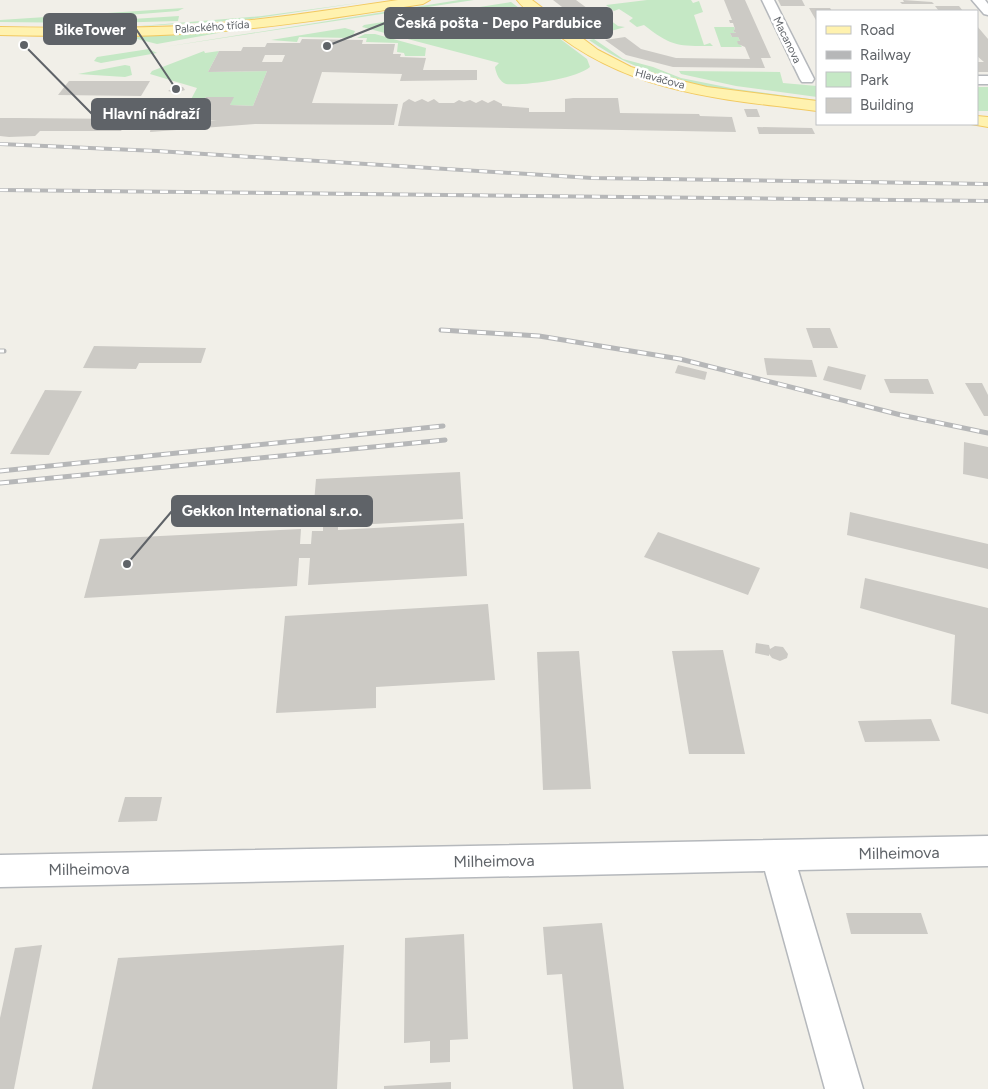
<svg xmlns="http://www.w3.org/2000/svg" width="988" height="1089" viewBox="0 0 988 1089" font-family="Figtree,sans-serif">
<rect width="100%" height="100%" fill="#f1efe8"/>
<!-- green -->
<g fill="#c5e8c5">
<polygon points="459,0 474,0 164,47"/>
<path d="M647,0H691L693,3L699,1L703,12L694,15L704,45L710,43L713,46C678,46 672,47 644,25L637,27L629,21L633,18L619,9L614,11L606,5Z"/>
<polygon points="365,2 244,20 128,27 262,16"/>
<path d="M511,2L587,59L590,67C576,79 524,86 506,84C500,82 496,74 495,67L499,63L362,27L364,25Z"/>
<polygon points="184,8 178,11 103,17 92,23 0,22 0,20"/>
<polygon points="179,16 178,21 108,23 117,20"/>
<polygon points="586,20 591,23 610,20 618,26 625,27 611,31 607,28 595,30 599,33 596,33 580,22"/>
<polygon points="714,27 734,27 735,29 733,31 736,33 730,33 732,37 738,37 740,41 737,41 742,47 721,47"/>
<polygon points="345,28 355,31 352,38 299,37 297,42 271,40"/>
<polygon points="235,30 157,44 129,37"/>
<polygon points="365,34 375,34 426,48 425,56 405,56 404,53 397,52 398,43 366,42 367,38 357,38"/>
<path d="M594,39L623,59L653,67L681,78L736,89L817,100V102C739,93 654,87 589,40Z"/>
<polygon points="149,49 157,53 101,63 94,61 97,57"/>
<polygon points="204,51 205,53 219,51 208,72 267,71 253,106 230,105 233,97 206,97 202,105 188,105 197,88 150,74 152,71"/>
<polygon points="125,65 130,66 132,75 125,77 78,74"/>
<polygon points="679,71 780,72 783,83 817,86 817,97 736,86 681,74"/>
<rect x="977" y="87" width="11" height="24"/>
</g>
<!-- building -->
<g fill="#cccac5" fill-rule="evenodd">
<polygon points="553,0 576,0 595,14 575,17"/>
<polygon points="724,0 745,0 771,58 761,58 765,68 673,67 626,55 605,40 625,37 641,49 676,58 750,59 745,47 738,44 737,41 740,41 738,37 732,37 730,33 736,33 733,31 735,29 733,23 730,23 729,20 732,20"/>
<polygon points="778,0 802,0 805,6 781,6"/>
<polygon points="903,0 932,2 934,4 902,4 900,2 904,2"/>
<polygon points="935,6 959,6 963,11 939,11"/>
<polygon points="809,8 830,8 832,11 817,11 817,22"/>
<polygon points="977,26 988,39 988,72 977,72 977,62 984,62 977,56"/>
<path d="M302,39L363,40L362,44H395L393,54H401L400,57L426,58L423,70H477V80L400,81L402,74L322,72L312,103L398,104L394,125L255,124L150,132L151,126L217,120H180L188,105H202L206,97H234L230,105L253,106L267,71L208,72L219,51H241L243,47H265L267,43H300ZM265,55H285L282,62H262Z"/>
<polygon points="69,81 150,81 141,96 58,95"/>
<polygon points="176,86 183,87 185,90 176,93 168,91"/>
<polygon points="573,98 618,98 620,113 699,114 700,116 732,117 736,132 398,126 403,103 409,99 415,102 422,99 428,102 434,99 439,103 454,103 459,100 464,102 470,100 476,103 482,100 488,103 494,100 502,104 502,106 529,108 529,112 565,112 565,99"/>
<polygon points="744,109 757,109 760,117 747,117"/>
<polygon points="0,118 18,118 129,119 121,131 40,131 35,136 9,137 0,136"/>
<polygon points="757,127 812,128 815,134 759,134"/>
<polygon points="806,328 830,328 838,348 813,348"/>
<polygon points="94,346 146,347 206,348 201,363 139,363 136,369 83,368"/>
<polygon points="764,358 812,360 817,377 767,375"/>
<polygon points="678,365 707,372 705,380 675,373"/>
<polygon points="828,366 866,375 861,390 823,380"/>
<polygon points="884,379 928,379 934,394 890,393"/>
<polygon points="965,383 982,383 988,395 988,416 984,416"/>
<polygon points="45,390 82,391 49,455 10,454"/>
<polygon points="964,442 988,447 988,479 963,474"/>
<polygon points="460,472 463,519 338,526 338,530 464,523 467,576 308,585 310,558 299,558 297,586 84,598 100,539 301,529 300,544 311,544 312,531 323,531 323,526 312,527 316,479"/>
<polygon points="850,512 988,544 988,569 847,535"/>
<polygon points="658,532 760,568 748,595 644,557"/>
<polygon points="865,578 988,608 988,714 951,704 955,635 860,608"/>
<polygon points="488,604 495,680 376,687 376,708 276,713 285,616"/>
<polygon points="756,643 769,645 770,649 775,646 783,647 788,654 787,658 780,661 772,658 769,654 769,656 755,653"/>
<polygon points="723,650 745,754 689,754 672,651"/>
<polygon points="579,651 591,789 543,790 537,652"/>
<polygon points="931,719 940,741 865,742 858,721"/>
<polygon points="125,797 162,797 157,821 118,822"/>
<polygon points="846,913 921,913 928,934 851,934"/>
<polygon points="602,923 624,1089 573,1089 562,974 547,975 543,927"/>
<polygon points="464,934 468,1039 450,1040 450,1062 430,1063 430,1041 404,1043 405,938"/>
<polygon points="42,945 14,1089 0,1089 0,1018 15,948"/>
<polygon points="344,945 337,1089 92,1089 118,958"/>
<polygon points="451,1082 451,1089 384,1089 384,1086"/>
</g>
<g fill="none" stroke-linecap="round" stroke-linejoin="round">
<!-- minor casing -->
<g stroke="#b5b8bc" stroke-width="3">
<g id="minor">
<polygon points="762,0 774,0 814,79 812,82 802,82 800,79"/>
<polygon points="972,0 985,0 988,4 988,15 984,14"/>
<rect x="977" y="76" width="11" height="8"/>
<polygon points="988,836 988,866 798,870 863,1089 825,1089 765,871 0,887 0,855"/>
</g>
</g>
<!-- primary casing -->
<g stroke="#f2c960" stroke-width="2">
<g id="primary">
<path d="M398,0H430L423,4C348,16 273,28 197,33C132,38 66,36 0,35V27C66,28 132,29 198,25C265,20 331,10 398,0Z"/>
<path d="M517,0H532L598,50L631,67L657,75L707,87L817,101V111C719,99 628,93 549,28C539,19 525,11 517,0Z"/>
<polygon points="977,116 988,117 988,127 971,124 977,124"/>
</g>
</g>
<!-- minor -->
<use href="#minor" fill="#fff" fill-rule="evenodd"/>
<!-- primary -->
<use href="#primary" fill="#fff2af" fill-rule="evenodd"/>
<!-- rail-far1 casing -->
<g stroke="#b6b7b8" stroke-width="4">
<g id="rail-far1">
<polyline points="0,144 157,151 592,178 988,184"/>
<polyline points="0,190 988,201"/>
</g>
</g>
<!-- rail casing -->
<g stroke="#b6b7b8" stroke-width="5">
<g id="rail">
<polyline points="441,330 539,336 680,359 901,415 988,433"/>
<polyline points="0,351 4,351"/>
<polyline points="0,471 443,426"/>
<polyline points="0,483 445,440"/>
</g>
</g>
<!-- rail-far1 -->
<use href="#rail-far1" stroke="#fff" stroke-width="2.5" stroke-dasharray="8" stroke-linecap="butt"/>
<!-- rail -->
<use href="#rail" stroke="#fff" stroke-width="3" stroke-dasharray="9" stroke-linecap="butt"/>
</g>
<g text-anchor="middle" dominant-baseline="central" stroke-width="5" stroke-linejoin="round" paint-order="stroke">
<!-- far-street labels -->
<g font-size="11" fill="#5f6368" stroke="#fff">
<text transform="translate(212 27) rotate(-4)">Palackého třída</text>
<text transform="translate(787 40) rotate(64)">Macanova</text>
<text transform="translate(660 79) rotate(15)">Hlaváčova</text>
</g>
<!-- near-street labels -->
<g font-size="16" fill="#5f6368" stroke="#fff">
<text transform="translate(899 853) rotate(-1)">Milheimova</text>
<text transform="translate(494 861) rotate(-1)">Milheimova</text>
<text transform="translate(89 869) rotate(-1)">Milheimova</text>
</g>
</g>
<!-- callouts -->
<path fill="none" stroke="#5f6368" stroke-width="2" d="M327 46L385 23M176 89L136 29M24 45L92 114M127 564L172 511"/>
<g fill="#5f6368" stroke="#fff" stroke-width="2">
<circle cx="327" cy="46" r="5"/>
<circle cx="176" cy="89" r="5"/>
<circle cx="24" cy="45" r="5"/>
<circle cx="127" cy="564" r="5"/>
</g>
<g fill="#5f6368" stroke="#5f6368" stroke-width="2">
<rect x="385" y="8" width="227" height="30" rx="5"/>
<rect x="44" y="14" width="92" height="30" rx="5"/>
<rect x="92" y="99" width="118" height="30" rx="5"/>
<rect x="172" y="496" width="200" height="30" rx="5"/>
</g>
<g font-size="15" text-anchor="middle" font-weight="bold" fill="#fff">
<text x="498" y="28">Česká pošta - Depo Pardubice</text>
<text x="90" y="35">BikeTower</text>
<text x="151" y="119">Hlavní nádraží</text>
<text x="272" y="516">Gekkon International s.r.o.</text>
</g>
<!-- legend -->
<rect x="816" y="10" width="162" height="115" fill="#ffffff" stroke="#bfc1c3"/>
<rect x="826" y="26" width="25" height="8" fill="#fff2af" stroke="#bfc1c3"/>
<text x="860" y="35" font-size="15" fill="#5f6368">Road</text>
<rect x="826" y="51" width="25" height="8" fill="#b6b7b8" stroke="#bfc1c3"/>
<text x="860" y="60" font-size="15" fill="#5f6368">Railway</text>
<rect x="826" y="72" width="25" height="15" fill="#c5e8c5" stroke="#bfc1c3"/>
<text x="860" y="85" font-size="15" fill="#5f6368">Park</text>
<rect x="826" y="98" width="25" height="15" fill="#cccac5" stroke="#bfc1c3"/>
<text x="860" y="110" font-size="15" fill="#5f6368">Building</text>
</svg>
